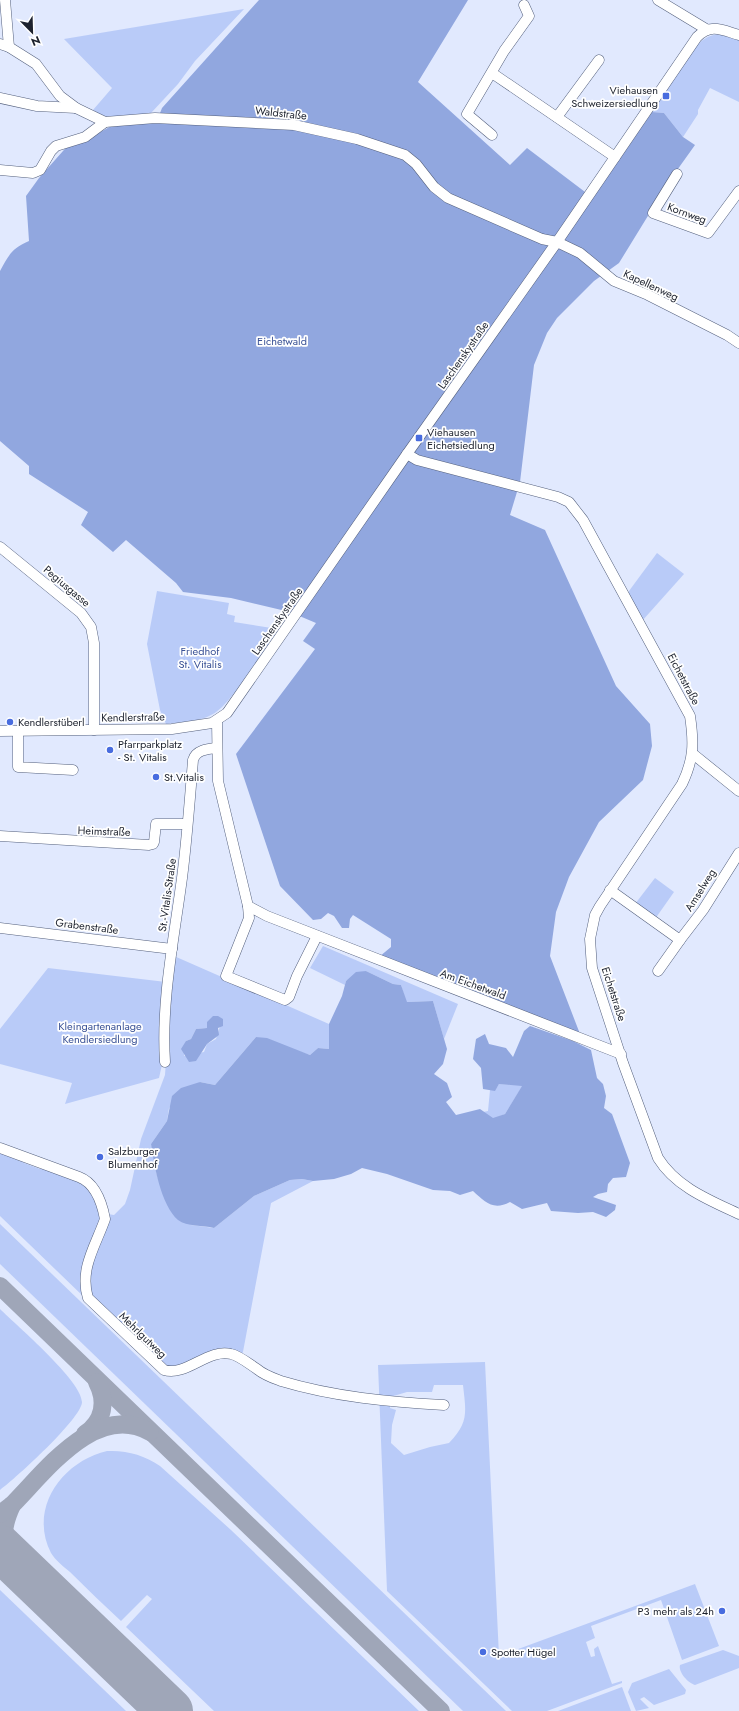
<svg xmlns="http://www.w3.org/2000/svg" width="739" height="1711" viewBox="0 0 739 1711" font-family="Jost,sans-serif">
<rect width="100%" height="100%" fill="#e1e9fe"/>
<!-- green -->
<g fill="#b9cbf8" fill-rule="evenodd">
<polygon points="244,9 195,61 178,84 151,113 142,117 119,120 103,116 93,110 112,88 64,39"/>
<path d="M722,34L739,38V102L710,88L698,110V114L683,137L664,113L652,112L696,46C704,38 711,34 722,34Z"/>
<polygon points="657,553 684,574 642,621 629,596 629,591"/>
<path d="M157,591L229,603L227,614L235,616L234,622L278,629C265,648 231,705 213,714C199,722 181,722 166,724L160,710L147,644Z"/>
<polygon points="655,878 674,892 655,919 635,904"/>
<polygon points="323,946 458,1004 444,1039 433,1001 406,1002 401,985 393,984 366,971 346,981 345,985 310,968"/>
<path d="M174,956L329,1024V1049L318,1048L310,1055L256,1037L215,1085L200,1082L169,1108L167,1121L151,1144C154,1160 155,1174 162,1188L191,1225L214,1228L254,1196L290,1180L302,1179L313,1181L271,1203L242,1357L235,1353L171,1370L85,1298L0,1216V1152L20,1159L24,1163L40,1169H49L88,1186L101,1213L114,1215L125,1204L130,1190L141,1139L165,1075ZM208,1025L220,1026L216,1039L207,1044L204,1052L184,1056L186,1041L191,1039L196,1029L207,1028Z"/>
<polygon points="48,968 166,982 163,1060 159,1078 65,1104 72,1083 0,1064 0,1029"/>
<polygon points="499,1084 523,1085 505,1114 493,1119 483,1112 488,1111 490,1090 495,1090"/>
<polygon points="0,1224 506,1711 463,1711 0,1264"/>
<path d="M0,1309C17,1326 82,1381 82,1402C82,1418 15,1479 0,1490Z"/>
<path d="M485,1362L499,1656L695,1584L719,1646L682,1660L661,1600L591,1626L595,1638L586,1642L591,1657L595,1656L594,1649L598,1646L612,1684L622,1681V1683L547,1711H512L387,1591L378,1365ZM434,1385H463C466,1412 469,1422 449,1443L430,1447L404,1455L391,1443L392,1425L396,1410L390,1408V1397L407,1392H432Z"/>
<path d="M107,1451C127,1450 144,1455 160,1466L231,1530L419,1711H214L126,1627L152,1599L147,1595L121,1621C104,1605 87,1589 70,1572C64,1567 55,1560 51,1553C28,1508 63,1461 107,1451Z"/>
<polygon points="0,1590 126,1711 0,1711"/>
<path d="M723,1650L739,1656V1668L695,1685C688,1683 678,1672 680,1665Z"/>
<polygon points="669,1669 686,1690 685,1694 654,1705 644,1697 640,1699 649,1708 636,1711 628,1692 632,1683"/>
<polygon points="622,1687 631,1711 558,1711"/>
</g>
<!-- forest -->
<g fill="#91a7df">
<path d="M259,0H468L418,82L510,165L527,148L593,198L652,112L664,113L683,137L695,145L670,180L619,263L594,281L557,318L547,333L534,365L520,482L510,515L545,530L616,686L650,724L652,746L643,780L599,822L569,877L556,912L550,956L580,1034L379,957L391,947V939L353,915L350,919L349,928H342L334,916L328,913L321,919L313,920L280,886L236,754L315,649L303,641L316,623L290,612L231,598L183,592L176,583L126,540L113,552L81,525L88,512L29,474V466L0,441V271C9,255 11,249 29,241L26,196L39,178L71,142L95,135L115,124L157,121L162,108Z"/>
<path d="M366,971L393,984L401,985L407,1002L433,1001L447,1049L443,1064L434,1074L447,1083L452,1097L446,1102L456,1115L480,1109L493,1118L505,1114L522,1086L499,1084L495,1091L483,1089L481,1068L473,1059L476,1039L485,1034L489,1044L506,1048L513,1057L524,1031L530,1026L573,1041L591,1050L597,1078L603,1084L606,1096L604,1108L612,1114L630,1163L626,1177L613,1178L608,1184L607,1192L598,1194L593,1197L616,1205L615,1210L606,1217L593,1212L578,1213L551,1211L547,1203L522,1209L510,1202C493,1211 485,1202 473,1191L460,1195L450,1191L433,1190L387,1174L362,1168L351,1174L334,1179L313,1181L302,1179L290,1180L254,1196L214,1228C203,1225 187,1227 178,1220C161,1205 154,1165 151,1144L167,1121L172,1096L181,1088L200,1082L215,1085L256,1037L267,1038L310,1055L318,1048L329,1049V1024L342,996L346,981L356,972Z"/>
<polygon points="213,1016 218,1016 223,1019 223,1026 218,1028 219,1035 207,1044 196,1061 189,1062 181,1049 186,1041 191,1039 196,1029 207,1028 207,1022"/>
</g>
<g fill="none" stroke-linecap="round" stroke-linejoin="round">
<!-- taxiway -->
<g stroke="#9fa6b8" stroke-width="18">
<polyline points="0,1286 441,1711"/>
<path d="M85,1434C104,1421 107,1401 97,1382"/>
<path d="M12,1505C2,1527 0,1541 14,1562"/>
<path d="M0,1514L12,1505C45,1472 96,1401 150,1432"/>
</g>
<!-- runway -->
<polyline stroke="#9fa6b8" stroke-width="46" points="0,1548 170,1711"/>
<!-- minor casing -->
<g stroke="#54607d" stroke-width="11">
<g id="minor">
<polyline points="5,0 9,47"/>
<polyline points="658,0 706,29"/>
<polyline points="0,44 9,47 36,64 60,96 76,108 105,122 155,118 294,125 357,139 405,155 416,164 434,187 448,198 542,239 557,242 580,253 614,281 648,295 727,335 739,343"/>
<polyline points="492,73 615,157"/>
<polyline points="0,98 37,106 76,108"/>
<polyline points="557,117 599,60"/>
<polyline points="492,135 467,114 504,51 529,16 524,5"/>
<polyline points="0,170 33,173 40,170 51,151 56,146 85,137 105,122"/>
<polyline points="677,174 653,213 708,233 739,191"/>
<path d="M407,454L417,460L558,497L569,502L583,520L690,716C694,743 694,759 682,784L600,906L595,915L590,939L592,968L623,1063L658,1158C676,1187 709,1200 739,1214"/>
<polyline points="0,547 81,613 91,627 94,643 94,730"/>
<polyline points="217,721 218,781 248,906 267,916 621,1054"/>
<path d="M0,731L172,729L212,723L227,713L407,454L557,242L697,37C711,23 722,30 739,35"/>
<polyline points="18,731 18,767 73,770"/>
<polyline points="693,754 739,791"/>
<polyline points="0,836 149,845 153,844 154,842 156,824 187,824"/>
<polyline points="610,890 680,940 703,910 739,853"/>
<polyline points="248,906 249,918 226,976 285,1000 289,997 297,976 317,936"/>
<polyline points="0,928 172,949"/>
<polyline points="658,971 680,940"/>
<path d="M165,1062C161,1001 174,939 182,878C187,839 190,799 193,760C196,750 207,749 217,748"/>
<path d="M0,1148L79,1177C95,1183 102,1203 105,1219C96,1245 79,1269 88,1298L164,1370C186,1377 208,1348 231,1354C240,1356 249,1364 257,1369C264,1375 273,1378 281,1381C334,1397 390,1402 444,1405"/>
</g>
</g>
<!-- minor -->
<use href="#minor" stroke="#fff" stroke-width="10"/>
</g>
<!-- markers -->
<g fill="#486cdf" stroke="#fff" stroke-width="1.5">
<rect x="662" y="92" width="8" height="8" rx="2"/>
<rect x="415" y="434" width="8" height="8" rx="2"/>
<circle cx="10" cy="722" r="4"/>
<circle cx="110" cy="750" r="4"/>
<circle cx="156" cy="777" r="4"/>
<circle cx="100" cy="1157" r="4"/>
<circle cx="722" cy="1611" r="4"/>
<circle cx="483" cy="1652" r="4"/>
</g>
<g text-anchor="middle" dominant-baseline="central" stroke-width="3.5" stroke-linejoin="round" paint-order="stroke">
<!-- poi labels -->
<g font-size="11" fill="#1d222e" stroke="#fff" text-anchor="start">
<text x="658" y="90" text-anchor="end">Viehausen<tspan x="658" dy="13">Schweizersiedlung</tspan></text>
<text x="427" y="432">Viehausen<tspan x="427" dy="13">Eichetsiedlung</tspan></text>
<text x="18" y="722">Kendlerstüberl</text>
<text x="118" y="744">Pfarrparkplatz<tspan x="118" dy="13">- St. Vitalis</tspan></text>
<text x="164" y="777">St.Vitalis</text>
<text x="108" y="1151">Salzburger<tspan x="108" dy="13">Blumenhof</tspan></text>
<text x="714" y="1611" text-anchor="end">P3 mehr als 24h</text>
<text x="491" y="1652">Spotter Hügel</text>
</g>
<!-- street labels -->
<g font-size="11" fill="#1d222e" stroke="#fff">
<text transform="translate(281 113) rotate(6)">Waldstraße</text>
<text transform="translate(687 213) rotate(20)">Kornweg</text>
<text transform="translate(651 285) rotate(25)">Kapellenweg</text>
<text transform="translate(463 355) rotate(-55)">Laschenskystraße</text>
<text transform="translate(67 586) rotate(40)">Pegiusgasse</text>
<text transform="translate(277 621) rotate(-55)">Laschenskystraße</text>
<text transform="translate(684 679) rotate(62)">Eichetstraße</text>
<text transform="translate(133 717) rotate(-1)">Kendlerstraße</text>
<text transform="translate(104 831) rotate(2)">Heimstraße</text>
<text transform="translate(700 890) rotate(-58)">Amselweg</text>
<text transform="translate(167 895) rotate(-82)">St.-Vitalis-Straße</text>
<text transform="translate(87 926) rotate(7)">Grabenstraße</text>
<text transform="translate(473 984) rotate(20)">Am Eichetwald</text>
<text transform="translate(614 994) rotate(72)">Eichetstraße</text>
<text transform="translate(143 1335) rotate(44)">Mehrlgutweg</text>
</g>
<!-- park labels -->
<g font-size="11" fill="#3a5296" stroke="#fff">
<text x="282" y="341">Eichetwald</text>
<text x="200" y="651">Friedhof<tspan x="200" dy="13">St. Vitalis</tspan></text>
<text x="100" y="1026">Kleingartenanlage<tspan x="100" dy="13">Kendlersiedlung</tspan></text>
</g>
</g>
<!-- north arrow -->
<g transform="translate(32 32) rotate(157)" stroke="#ffffff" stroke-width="3" paint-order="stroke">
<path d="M0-3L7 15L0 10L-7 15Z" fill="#1d222e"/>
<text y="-6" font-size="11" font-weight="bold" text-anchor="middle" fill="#1d222e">N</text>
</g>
</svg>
